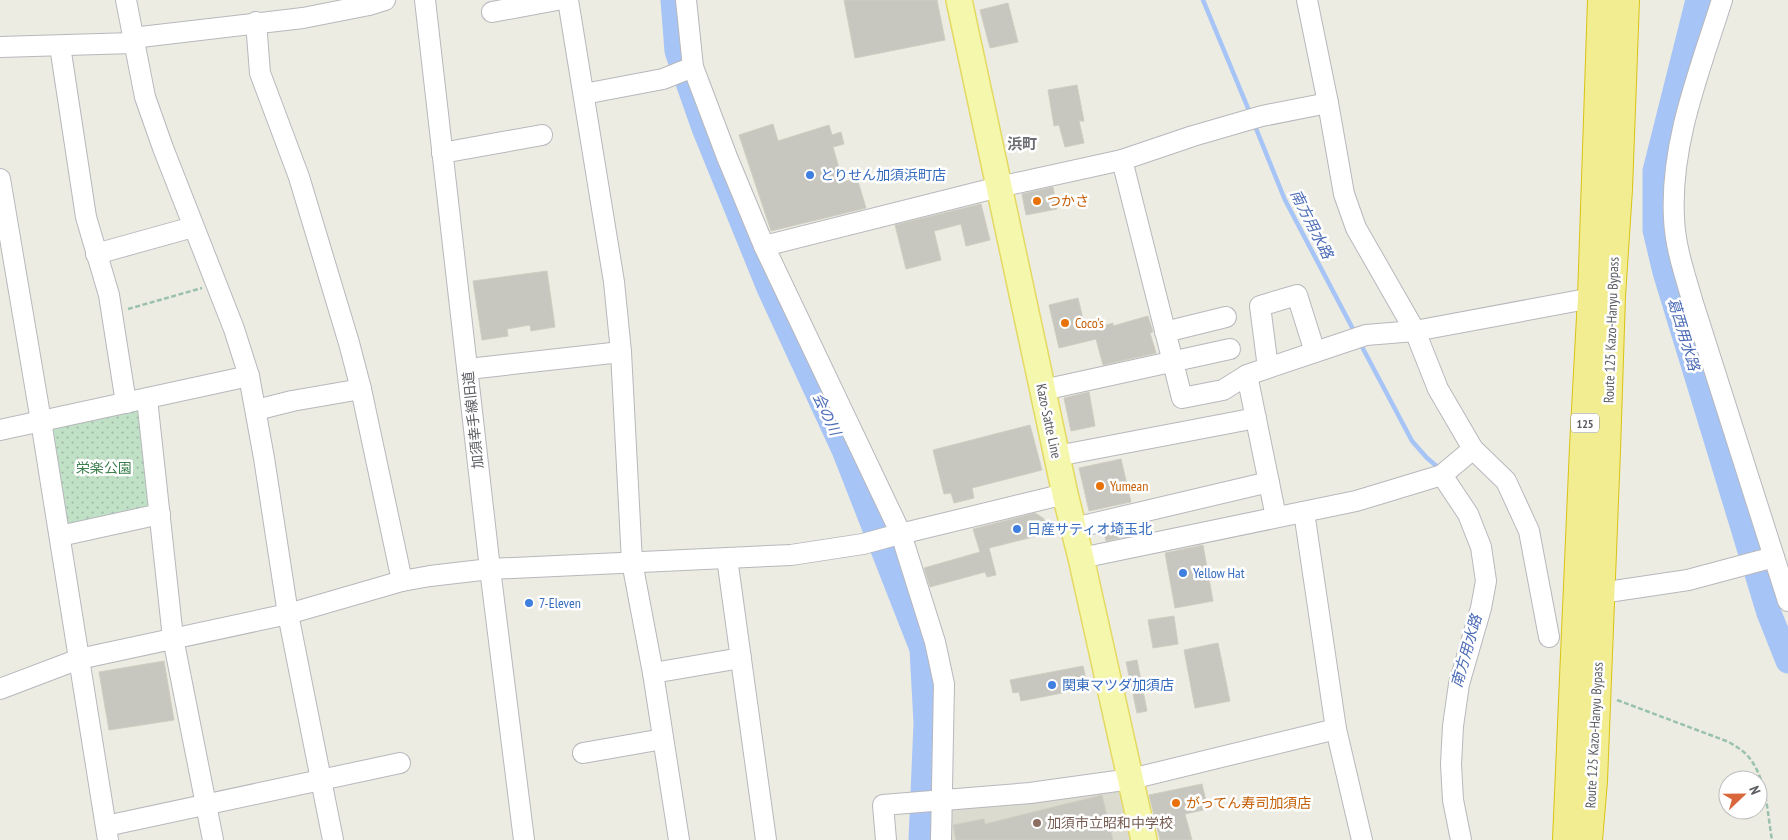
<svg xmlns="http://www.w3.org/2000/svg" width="1788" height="840" viewBox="0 0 1788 840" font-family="'PT Sans Narrow','Noto Sans JP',sans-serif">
<defs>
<pattern id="park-dots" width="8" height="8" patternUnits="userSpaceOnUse" patternTransform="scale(1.25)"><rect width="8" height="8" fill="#c1e1c7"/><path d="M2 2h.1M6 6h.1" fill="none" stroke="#a0baa5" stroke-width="1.8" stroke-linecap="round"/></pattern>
</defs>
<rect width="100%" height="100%" fill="#ecece2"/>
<!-- education -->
<polygon fill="#dcdbd0" points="1120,786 1131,840 947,840 947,807"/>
<!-- park -->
<polygon fill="url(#park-dots)" points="135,409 141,413 152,506 68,525 53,431 57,425"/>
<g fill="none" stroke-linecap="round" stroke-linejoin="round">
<!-- stream -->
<g stroke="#a7c4f7" stroke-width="4.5">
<polyline points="1203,0 1250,113"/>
<polyline points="1255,126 1285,200 1354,331"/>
<polyline points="1360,343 1412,441 1427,458 1440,469"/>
</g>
<!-- river -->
<g stroke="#a7c4f7" stroke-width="25">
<polyline points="673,0 677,51 704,128 769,288 844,450 922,649 926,723 921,840"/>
<polyline points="1698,0 1655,171 1655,230 1665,272 1769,613 1788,661"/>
</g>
</g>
<!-- building -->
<g fill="#c7c6bf" stroke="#d0cec1">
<polygon points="844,0 937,0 945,40 855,58"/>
<polygon points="1008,3 1018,42 990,48 980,10"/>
<polygon points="1077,85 1084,121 1079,121 1084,143 1065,147 1059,125 1054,126 1048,90"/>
<polygon points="773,124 778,141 829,125 832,135 841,132 844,144 833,147 843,182 857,178 866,208 771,231 739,135"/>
<polygon points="1053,187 1057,209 1026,215 1022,194"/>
<polygon points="981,204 990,240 966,246 961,224 934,231 941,260 906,269 895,225"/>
<polygon points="547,271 555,327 531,331 530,325 507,329 508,336 482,340 473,281"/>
<polygon points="1078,298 1086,331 1113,323 1113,326 1148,316 1153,332 1150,333 1156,353 1103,365 1096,339 1059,348 1049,305"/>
<polygon points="1089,392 1095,426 1071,431 1064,398"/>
<polygon points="1030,425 1042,470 972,488 974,498 954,503 951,493 944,494 933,450"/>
<polygon points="1121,459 1131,502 1089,511 1079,468"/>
<polygon points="1035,513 1043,518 1053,532 989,548 996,575 987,577 985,572 930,587 924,568 980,552 973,529"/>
<polygon points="1145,523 1147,532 1106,541 1104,533"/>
<polygon points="1203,545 1213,601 1175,608 1165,553"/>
<polygon points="1174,616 1178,644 1153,648 1148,620"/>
<polygon points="1218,643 1230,701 1195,708 1184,650"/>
<polygon points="1137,660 1147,711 1137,713 1126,662"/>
<polygon points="164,661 174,720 109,730 99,672"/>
<polygon points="1083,666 1088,688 1021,701 1019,692 1013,693 1010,680"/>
<polygon points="1202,784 1208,809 1185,814 1192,840 1160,840 1149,795"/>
<polygon points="1102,795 1113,840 956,840 953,825 984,819 985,824"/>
</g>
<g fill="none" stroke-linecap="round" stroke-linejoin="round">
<!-- minor casing -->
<g stroke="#b7b8bd" stroke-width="22">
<g id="minor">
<polyline points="126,0 145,97 163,148 234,329 249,376 264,458 288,614 333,840"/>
<polyline points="425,0 490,569 524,840"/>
<polyline points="568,0 614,282 621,352 632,562 653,673 679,840"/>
<polyline points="686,0 693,67 727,157 764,246 901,534 935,642 944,684 941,840"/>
<polyline points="1307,0 1328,103 1344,194 1356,228 1415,331 1438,389 1473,449 1506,481 1529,531 1549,637"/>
<path d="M1722,0C1700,70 1670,143 1674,218C1675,247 1685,275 1693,303L1788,601"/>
<polyline points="492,12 557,0"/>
<polyline points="256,22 260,73 299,177 349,343 361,389 402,581"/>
<polyline points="132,38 303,18 369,5 385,0"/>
<polyline points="60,46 86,217 109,295 126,403"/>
<polyline points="0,47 133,43"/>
<polyline points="584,94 663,79 693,67"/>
<polyline points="442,153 542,135"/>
<polyline points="1122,160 1182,398 1223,390 1247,375 1276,517"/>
<polyline points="0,179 41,421 108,840"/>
<polyline points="764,246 999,187 1122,160 1193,136 1262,116 1328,103"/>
<polyline points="96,254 193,227"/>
<polyline points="1165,332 1226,317"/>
<polyline points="1268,368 1260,306 1297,295 1315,352"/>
<polyline points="468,369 621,352"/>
<polyline points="1247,375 1366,335 1415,331 1592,298"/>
<polyline points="1043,390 1230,349"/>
<polyline points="147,399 173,638 213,840"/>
<polyline points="256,410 292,401 361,389"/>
<polyline points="0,430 249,376"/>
<polyline points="1057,456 1256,418"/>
<polyline points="1442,475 1468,514 1481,547 1486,581 1481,608 1459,684 1453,726 1451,764 1453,800 1461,840"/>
<polyline points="1304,512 1336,729 1362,840"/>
<polyline points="1074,528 1269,482"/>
<polyline points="60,536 160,514"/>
<polyline points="727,558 766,840"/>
<polyline points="1081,558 1356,501 1442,475 1473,449"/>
<polyline points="1601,593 1688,580 1774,557"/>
<polyline points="653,673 741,658"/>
<polyline points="0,689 79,659 288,614 402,581 430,576 490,569 791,555 863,544 892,536 1065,494"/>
<polyline points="583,753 663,739"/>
<polyline points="106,826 400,763"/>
<polyline points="886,840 883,805 1030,793 1131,779 1336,729"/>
</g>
</g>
<!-- major casing -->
<g stroke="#e4d963" stroke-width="28">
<polyline id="major" points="959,0 1065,494 1081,558 1144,840"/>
</g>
<!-- highway casing -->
<g stroke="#d9c314" stroke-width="30">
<g id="highway">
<polyline points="1567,840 1584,447 1592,298 1602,0"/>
<polyline points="1588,840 1593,781 1606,450 1611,296 1618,189 1625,0"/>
</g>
</g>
<!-- path -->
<g stroke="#9ac1ae" stroke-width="2.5" stroke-dasharray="5 2.5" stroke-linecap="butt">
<polyline points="128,309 202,288"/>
<path d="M1617,700L1729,742C1735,746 1741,749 1746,754C1767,776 1767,812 1772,840"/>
</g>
<!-- minor -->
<use href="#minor" stroke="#fff" stroke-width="20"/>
<!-- major -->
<use href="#major" stroke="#f4f7ac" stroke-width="25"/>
<!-- highway -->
<use href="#highway" stroke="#f3ed92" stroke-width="28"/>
</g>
<!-- markers -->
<g fill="#3f7fe0" stroke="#fff" stroke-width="2">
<circle cx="810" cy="175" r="5"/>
<circle cx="1017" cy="529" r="5"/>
<circle cx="1183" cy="573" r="5"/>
<circle cx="529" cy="603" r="5"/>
<circle cx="1052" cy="685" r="5"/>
</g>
<g fill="#e8710a" stroke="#fff" stroke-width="2">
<circle cx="1037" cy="201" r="5"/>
<circle cx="1065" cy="323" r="5"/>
<circle cx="1100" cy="486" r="5"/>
<circle cx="1176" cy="803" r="5"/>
</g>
<circle fill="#8d6e63" stroke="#fff" stroke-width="2" cx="1037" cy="823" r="5"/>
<g text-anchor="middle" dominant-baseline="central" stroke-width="5" stroke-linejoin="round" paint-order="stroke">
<!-- shield labels -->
<rect fill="#fff" stroke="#8c8d90" stroke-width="1" x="1571" y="413.5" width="28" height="19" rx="4"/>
<g font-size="12" font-weight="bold" fill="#5a5c61">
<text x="1585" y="423">125</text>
</g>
<!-- shop labels -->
<g font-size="14" fill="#366cbe" stroke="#fff" text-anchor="start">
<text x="820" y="175">とりせん加須浜町店</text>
<text x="1027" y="529">日産サティオ埼玉北</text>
<text x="1193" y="573">Yellow Hat</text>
<text x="539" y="603">7-Eleven</text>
<text x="1062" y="685">関東マツダ加須店</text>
</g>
<!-- food labels -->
<g font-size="14" fill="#c56008" stroke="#fff" text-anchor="start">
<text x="1047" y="201">つかさ</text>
<text x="1075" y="323">Coco's</text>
<text x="1110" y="486">Yumean</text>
<text x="1186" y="803">がってん寿司加須店</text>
</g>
<!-- street labels -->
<g font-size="14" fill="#5a5c61" stroke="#fff">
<text transform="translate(1611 330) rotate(-88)">Route 125 Kazo-Hanyu Bypass</text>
<text transform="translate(473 420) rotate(-96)">加須幸手線旧道</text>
<text transform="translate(1049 421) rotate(78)">Kazo-Satte Line</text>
<text transform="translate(1594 735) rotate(-87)">Route 125 Kazo-Hanyu Bypass</text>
</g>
<!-- park labels -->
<g font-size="14" fill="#3c7f4c" stroke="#fff">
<text x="104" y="468">栄楽公園</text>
</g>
<!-- education labels -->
<g font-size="14" fill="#785e54" stroke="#fff" text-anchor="start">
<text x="1047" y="823">加須市立昭和中学校</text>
</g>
<!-- neighbourhood labels -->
<g font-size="15" font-weight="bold" fill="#6c6e73" stroke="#fff">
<text x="1022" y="143">浜町</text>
</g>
<!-- water labels -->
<g font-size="15" font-style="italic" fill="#4d6cb7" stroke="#fff">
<text transform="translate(1312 224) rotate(63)">南方用水路</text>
<text transform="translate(1684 334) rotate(73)">葛西用水路</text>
<text transform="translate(827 414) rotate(65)">会の川</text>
<text transform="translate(1466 651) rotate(-74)">南方用水路</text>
</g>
</g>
<!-- north arrow -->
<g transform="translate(1743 795) rotate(68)"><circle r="24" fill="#ffffff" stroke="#bdbec0"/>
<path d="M0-4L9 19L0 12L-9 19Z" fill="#d9673b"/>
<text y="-8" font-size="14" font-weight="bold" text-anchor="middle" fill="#5a5c61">N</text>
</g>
</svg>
